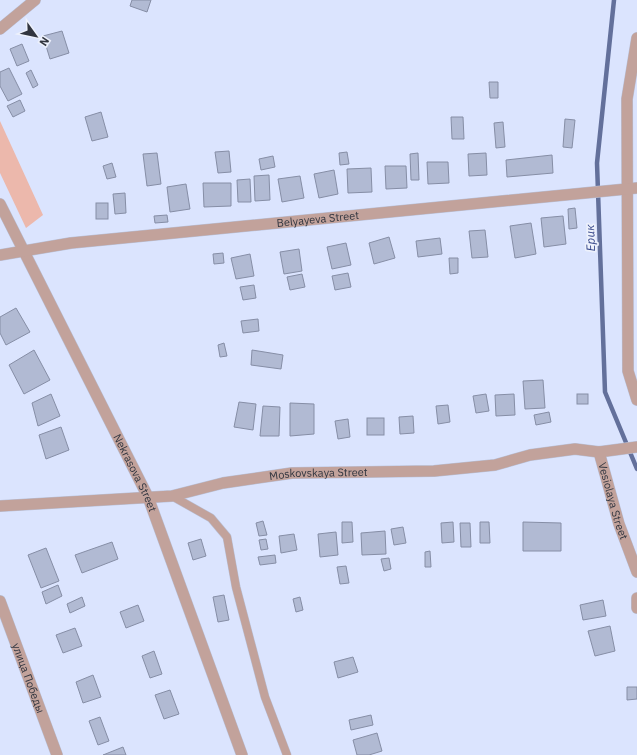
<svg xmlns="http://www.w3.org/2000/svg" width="637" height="755" viewBox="0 0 637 755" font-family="'IBM Plex Sans',sans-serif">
<rect width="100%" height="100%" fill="#dbe4fe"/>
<!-- green -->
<polygon fill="#ecb8ac" points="0,121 43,215 26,228 0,173"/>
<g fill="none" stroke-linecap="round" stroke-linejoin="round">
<!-- stream -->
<polyline stroke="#63709b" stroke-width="4.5" points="614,0 597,163 605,392 637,469"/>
</g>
<!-- building -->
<g fill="#b1bad3" stroke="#868ea6">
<polygon points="132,0 151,0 147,12 130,6"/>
<polygon points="62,31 69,53 50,59 43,36"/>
<polygon points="22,44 29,61 17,66 10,49"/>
<polygon points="9,68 22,94 8,101 0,86 0,72"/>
<polygon points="31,70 38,85 33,88 26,73"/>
<polygon points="489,82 498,82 498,98 490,98"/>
<polygon points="20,100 25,111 13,117 7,106"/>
<polygon points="101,112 108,137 92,141 85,117"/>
<polygon points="451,117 463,117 464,139 452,139"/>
<polygon points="565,119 575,120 572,148 563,147"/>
<polygon points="503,122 505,147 496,148 494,123"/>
<polygon points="229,151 231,172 218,173 215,152"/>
<polygon points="347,152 349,164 340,165 339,153"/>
<polygon points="157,153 161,184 147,186 143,154"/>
<polygon points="418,153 419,180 411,180 410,154"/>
<polygon points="486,153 487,175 469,176 468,154"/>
<polygon points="552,155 553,173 507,177 506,160"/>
<polygon points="273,156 275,167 261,170 259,159"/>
<polygon points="427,162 448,162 449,183 428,184"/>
<polygon points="112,163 116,177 107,179 103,166"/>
<polygon points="385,166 406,166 407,188 386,189"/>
<polygon points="371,168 372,192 348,193 347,169"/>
<polygon points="334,170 338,194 319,198 314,174"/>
<polygon points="269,175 270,200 255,201 254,176"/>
<polygon points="300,176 304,198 282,202 278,179"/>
<polygon points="250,179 251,202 238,202 237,180"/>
<polygon points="203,183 231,183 231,206 204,207"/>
<polygon points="186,184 190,209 170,212 167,187"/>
<polygon points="125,193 126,213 115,214 113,194"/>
<rect x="96" y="203" width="12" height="16"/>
<polygon points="575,208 577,228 569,229 568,209"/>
<polygon points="167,215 168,222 155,223 154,216"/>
<polygon points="563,216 566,244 544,247 541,218"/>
<polygon points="531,223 536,254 515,258 510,226"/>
<polygon points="485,230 488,257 472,258 469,231"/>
<polygon points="389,237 395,258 374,264 369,243"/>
<polygon points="440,238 442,254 418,257 416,241"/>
<polygon points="346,243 351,265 332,269 327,247"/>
<polygon points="299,249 302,271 284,274 280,252"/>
<polygon points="223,253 224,263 214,264 213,254"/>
<polygon points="250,254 254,276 236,279 231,258"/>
<polygon points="449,258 458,258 458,273 450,274"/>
<polygon points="348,273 351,287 335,290 332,276"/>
<polygon points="302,274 305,287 290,290 287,277"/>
<polygon points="254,285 256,298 243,300 240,287"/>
<polygon points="16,308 30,332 6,345 0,333 0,317"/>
<polygon points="258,319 259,331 243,333 241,321"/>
<polygon points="224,343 227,356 220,357 218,345"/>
<polygon points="34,350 50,380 24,394 9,365"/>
<polygon points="252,350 283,355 281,369 251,365"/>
<polygon points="543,380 545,408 525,409 523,381"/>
<polygon points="51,394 60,416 38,426 32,403"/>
<polygon points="486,394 489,411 476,413 473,396"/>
<polygon points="514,394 515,415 496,416 495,395"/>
<rect x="577" y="394" width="11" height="10"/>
<polygon points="239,402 256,404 253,430 234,427"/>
<polygon points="290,403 314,404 314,434 290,436"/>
<polygon points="448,405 450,422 438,424 436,406"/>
<polygon points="263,406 280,407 279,436 260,436"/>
<polygon points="549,412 551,422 536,425 534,415"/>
<polygon points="413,416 414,433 400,434 399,417"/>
<rect x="367" y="418" width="17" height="17"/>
<polygon points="348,419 350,437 338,439 335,421"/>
<polygon points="61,427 69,450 46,459 39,435"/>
<polygon points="263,521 267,535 259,536 256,523"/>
<polygon points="342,522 352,522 353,542 342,543"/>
<polygon points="453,522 454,542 442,543 441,523"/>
<polygon points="480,522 489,522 490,543 480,543"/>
<polygon points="523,522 561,523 561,551 523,551"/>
<polygon points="460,523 470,523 471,547 461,547"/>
<polygon points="403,527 406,543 394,545 391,529"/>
<polygon points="385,531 386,554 362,555 361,533"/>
<polygon points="336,532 338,555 320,557 318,534"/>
<polygon points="294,534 297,550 281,553 279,536"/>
<polygon points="201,539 206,556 193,560 188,543"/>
<polygon points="266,539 268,549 261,550 259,540"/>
<polygon points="112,542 118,559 82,573 75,555"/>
<polygon points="46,548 59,581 41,588 28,555"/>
<polygon points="430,551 431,567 425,567 425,552"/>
<polygon points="275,555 276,563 260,565 258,557"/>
<polygon points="389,558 391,569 384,571 381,559"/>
<polygon points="346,566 349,583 340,584 337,567"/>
<polygon points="58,585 62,596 46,604 42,592"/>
<polygon points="224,595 229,620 218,622 213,597"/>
<polygon points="82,597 85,606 70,613 67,604"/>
<polygon points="300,597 303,610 296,612 293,599"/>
<polygon points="603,600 606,616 583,620 580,605"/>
<polygon points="138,605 144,621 126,628 120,612"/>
<polygon points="610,626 615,651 595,656 588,631"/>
<polygon points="75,628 82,646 63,653 56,635"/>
<polygon points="154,651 162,674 150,678 142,656"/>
<polygon points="353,657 358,672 338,678 334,662"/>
<polygon points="93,675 101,697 83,703 76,682"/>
<polygon points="627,687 637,687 637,699 627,700"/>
<polygon points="170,690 179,714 164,719 155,695"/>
<polygon points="371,715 373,725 351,730 349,720"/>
<polygon points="100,717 109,741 98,745 89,721"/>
<polygon points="377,733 382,751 369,755 357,755 353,740"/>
<polygon points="123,747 126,755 103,755"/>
</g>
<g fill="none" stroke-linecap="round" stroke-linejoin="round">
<!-- service casing -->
<g stroke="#b9c1d8" stroke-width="9">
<polyline id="service" points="172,496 211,518 227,537 236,587 265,697 287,755"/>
</g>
<!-- minor casing -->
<g stroke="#b9c1d8" stroke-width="12">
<g id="minor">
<polyline points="0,29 35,0"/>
<polyline points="637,38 627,99 628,371 637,400"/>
<path id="s1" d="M0,204L148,497L242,755"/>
<path id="s2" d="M0,255L71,243L637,188"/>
<path id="s3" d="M599,452L619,524L637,572"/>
<path id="s4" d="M0,506L172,496L223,483L292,473L434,471L495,465L530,455L575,449L599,452L637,447"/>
<polyline points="637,598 637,608"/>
<path id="s5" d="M0,601L57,755"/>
</g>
</g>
<!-- service -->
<use href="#service" stroke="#c2a29b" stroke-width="8"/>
<!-- minor -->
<use href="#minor" stroke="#c2a29b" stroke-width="11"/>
</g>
<g text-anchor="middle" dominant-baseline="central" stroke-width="3.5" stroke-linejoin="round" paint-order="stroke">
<!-- street labels -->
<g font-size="11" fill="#31353f" stroke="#edf1fc">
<text stroke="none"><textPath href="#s2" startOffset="320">Belyayeva Street</textPath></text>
<text stroke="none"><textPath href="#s1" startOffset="301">Nekrasova Street</textPath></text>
<text stroke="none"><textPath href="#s4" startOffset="321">Moskovskaya Street</textPath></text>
<text stroke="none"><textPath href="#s3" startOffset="51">Vesiolaya Street</textPath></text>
<text stroke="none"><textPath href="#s5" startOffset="82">улица Победы</textPath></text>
</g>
<!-- water labels -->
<g font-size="12" font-style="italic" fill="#314287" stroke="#edf1fc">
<text transform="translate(590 238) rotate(-92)">Ерик</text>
</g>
</g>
<!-- north arrow -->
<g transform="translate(36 36) rotate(123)" stroke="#edf1fc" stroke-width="3" paint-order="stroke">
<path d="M0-3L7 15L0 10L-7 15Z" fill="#31353f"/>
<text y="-6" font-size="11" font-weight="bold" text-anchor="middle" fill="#31353f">N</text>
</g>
</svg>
